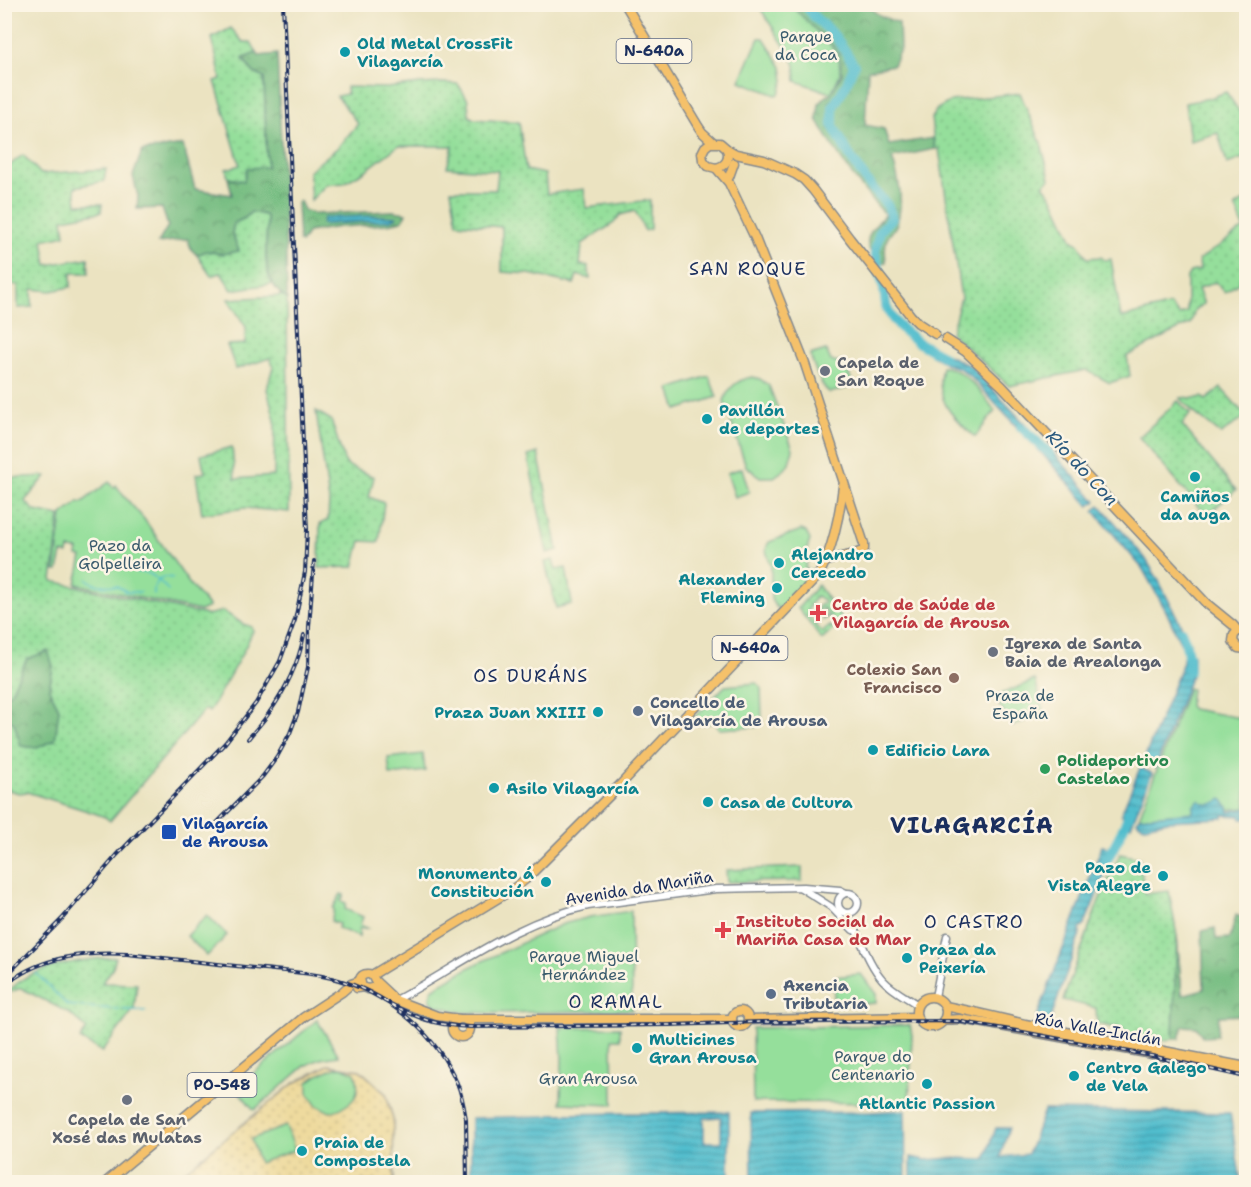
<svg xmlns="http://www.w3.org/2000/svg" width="1251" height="1187" viewBox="0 0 1251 1187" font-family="'Shantell Sans',sans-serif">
<defs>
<pattern id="grass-dots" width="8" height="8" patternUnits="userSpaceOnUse" patternTransform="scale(1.5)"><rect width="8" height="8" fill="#95df9b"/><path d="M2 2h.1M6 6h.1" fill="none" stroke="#80c088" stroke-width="1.8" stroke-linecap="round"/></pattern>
<pattern id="forest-crowns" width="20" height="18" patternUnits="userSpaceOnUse" patternTransform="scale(1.5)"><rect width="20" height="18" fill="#78be83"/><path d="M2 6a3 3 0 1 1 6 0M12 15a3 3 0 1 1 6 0" fill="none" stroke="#629b6e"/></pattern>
<pattern id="sand-dots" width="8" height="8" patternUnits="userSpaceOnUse" patternTransform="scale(1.5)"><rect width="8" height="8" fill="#eeda9e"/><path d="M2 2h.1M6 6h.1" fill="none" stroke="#ccbb8a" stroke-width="1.8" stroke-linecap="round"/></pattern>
<pattern id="water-rules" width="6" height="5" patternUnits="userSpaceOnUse" patternTransform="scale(1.5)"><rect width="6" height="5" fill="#51bdcd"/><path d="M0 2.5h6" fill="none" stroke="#429aaa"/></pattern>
</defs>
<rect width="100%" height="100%" fill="#fcf5e5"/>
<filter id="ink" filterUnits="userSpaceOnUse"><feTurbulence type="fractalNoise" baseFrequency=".0167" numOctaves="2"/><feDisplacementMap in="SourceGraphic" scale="12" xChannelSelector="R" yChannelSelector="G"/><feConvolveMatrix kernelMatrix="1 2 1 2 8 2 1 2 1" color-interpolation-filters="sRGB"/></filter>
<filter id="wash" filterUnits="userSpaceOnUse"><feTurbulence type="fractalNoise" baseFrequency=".008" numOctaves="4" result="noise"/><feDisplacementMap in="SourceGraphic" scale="24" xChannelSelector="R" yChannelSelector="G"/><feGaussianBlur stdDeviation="1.35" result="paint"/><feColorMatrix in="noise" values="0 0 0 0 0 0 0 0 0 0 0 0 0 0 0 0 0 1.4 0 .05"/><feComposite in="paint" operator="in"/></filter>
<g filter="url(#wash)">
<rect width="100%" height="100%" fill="#ebe3c1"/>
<!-- grass -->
<g fill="url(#grass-dots)" stroke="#58877c" stroke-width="1.5" fill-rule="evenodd">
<polygon points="231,28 243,42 251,42 257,53 243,59 253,72 264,78 267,167 245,181 228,178 226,169 240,165 215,81 221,79 212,38"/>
<polygon points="442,83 458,84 468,100 469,116 474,119 519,122 526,170 545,174 547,194 584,189 586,208 650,200 650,229 645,231 635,211 620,215 614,223 582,244 580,265 588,266 590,279 577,275 574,284 529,274 502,272 502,227 457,223 451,190 496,190 498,171 447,167 453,146 398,146 365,171 344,183 326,185 311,200 309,171 337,148 358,124 337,96 347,94 346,87 387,88 420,84"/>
<polygon points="1226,92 1246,121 1246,157 1227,164 1218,133 1190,141 1185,103 1210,98"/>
<polygon points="1020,93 1041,143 1050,179 1043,185 1053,198 1073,241 1079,244 1087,258 1101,257 1105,260 1111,259 1121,318 1170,305 1179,315 1187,312 1187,277 1190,272 1200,270 1199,260 1244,228 1235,206 1246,200 1246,278 1225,292 1215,282 1198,289 1204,304 1195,309 1191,323 1127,356 1130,376 1110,383 1086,370 1009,386 951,333 961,298 939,149 935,149 931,118 937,109 951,101"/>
<polygon points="23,155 41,174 106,169 104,181 75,187 77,204 102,204 101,212 63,219 65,235 43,240 47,265 88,258 89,273 71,273 71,287 51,291 32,289 32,307 18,308 18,285 5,285 5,170 16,160"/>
<path d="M251,212L265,215L267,219C267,241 262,264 272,284L232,290L221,273L211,276L197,255L206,251L222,254L239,251L232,233L234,223L245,218Z"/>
<polygon points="280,294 287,299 289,512 245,508 202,514 196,474 205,473 201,455 232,447 235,479 274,476 275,420 267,389 273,366 270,358 236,369 227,345 245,344 246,327 228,299 280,296"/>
<path d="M1221,388L1246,416L1221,434L1192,411L1180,398C1188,396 1195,400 1202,397L1206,400Z"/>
<polygon points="1178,401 1190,414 1182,425 1236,490 1206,516 1139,437"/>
<polygon points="316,411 331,420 344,460 348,466 374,477 369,497 384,503 379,542 361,541 354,567 319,568 320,524 328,520 329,501"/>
<polygon points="538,453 558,550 547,553 528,456"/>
<polygon points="46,476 25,501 35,511 60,516 52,581 207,615 223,611 243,624 252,627 253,631 243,652 209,712 205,709 110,821 105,817 94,813 27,792 19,793 5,789 4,716 14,723 59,709 49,689 53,666 27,659 10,694 5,693 5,478"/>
<polygon points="553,560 556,570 566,568 572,604 556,608 545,562"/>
<path d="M818,585L843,621L823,639H821L798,608ZM817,596L824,601V604H821L816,610L817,612L823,608L828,614L822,619L823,620L830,616L834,623L831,628L830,626L822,632C809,616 801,612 817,596Z"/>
<polygon points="1120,854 1139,858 1145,894 1169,891 1177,936 1182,995 1174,1039 1145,1042 1127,1039 1123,1029 1097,1024 1096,1008 1063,1000 1100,898"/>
<polygon points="802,867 802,881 727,882 726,870"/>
<path d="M116,957C114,968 109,975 102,983L137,984L134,1009L102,1052L80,1039L87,1029L69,1013L21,988L5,994C11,989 17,983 23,979C48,964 87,959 116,957Z"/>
</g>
<!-- forest -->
<g fill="url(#forest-crowns)" stroke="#4a7670" stroke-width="1.5">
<path d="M791,5H869C874,15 888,19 899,23L900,49L893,65L868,70L865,125L884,129L889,145L933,138L935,149L892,158C899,178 904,202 897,223C895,229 890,233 887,239C884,246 885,254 886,262L882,263C878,258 872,253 869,248C863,235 879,223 885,214C858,186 836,154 817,119L819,104L824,98L831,93L842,74L839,54Z"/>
<path d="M257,53L259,56L277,54L286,253L287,299C259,280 267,248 267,219L265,215L251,212L245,218L234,223L232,233L239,251L222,254L206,251L197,255L191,249L188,239L158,243L168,226L162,208L137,209L138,196L133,176L142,151L183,145L195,189L232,195L228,178L244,181L247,168L267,167L264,78L253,72L243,58Z"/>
<polygon points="300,201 304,210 314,214 394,211 406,213 402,221 387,224 339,227 308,232 301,243 299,241 297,202"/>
<polygon points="48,651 53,666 49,689 59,709 55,740 37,748 21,746 14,723 5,716 5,693 10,694 27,659"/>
<polygon points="1236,915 1246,919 1246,1015 1219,1016 1217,1036 1203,1037 1196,1027 1183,1026 1179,1039 1174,1039 1173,1033 1177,936 1182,995 1204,989 1202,931 1215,928 1216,939 1230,938"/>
</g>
<!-- sand -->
<polygon fill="url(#sand-dots)" stroke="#84847e" stroke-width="1.5" points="328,1065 360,1070 386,1094 393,1119 394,1182 171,1182 293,1084"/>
<!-- park -->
<g fill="#95df9b" stroke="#58877c" stroke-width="1.5">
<polygon points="758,5 791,5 839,54 837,54 839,55 840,74 831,93 796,81 795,65 791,56"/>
<polygon points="759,38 764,38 782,67 784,81 779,94 776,95 740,81"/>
<path d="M826,350L831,361L837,363L843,361L854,386L830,393C819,384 815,368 810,355Z"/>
<path d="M942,367C963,366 984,396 995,411L975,437C953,418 934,400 942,367Z"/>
<polygon points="709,376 717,397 677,410 670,389"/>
<path d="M752,377L760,379L769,386L793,449L789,463L785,469L774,477H760L746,466L724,401C729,386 738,380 752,377Z"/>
<polygon points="742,468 749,492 735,497 727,473"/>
<polygon points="109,482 114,488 116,485 123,495 144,519 191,586 209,607 200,611 76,584 82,557 77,556 78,550 69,549 68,554 62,553 58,571 55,571 62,515 79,502 81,503"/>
<polygon points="801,530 806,532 810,540 804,559 807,561 805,569 814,572 812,577 783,607 777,608 773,603 771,599 771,566 766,551 767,546 769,542"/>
<polygon points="1035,680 1044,712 1013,726 994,697"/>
<polygon points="757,683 761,687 762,721 756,727 719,729 715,723 687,725 725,686"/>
<polygon points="1188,688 1191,689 1189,706 1192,709 1246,719 1246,808 1139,817"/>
<polygon points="423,754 425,771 390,775 388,758"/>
<polygon points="341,894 344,895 341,901 346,903 345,909 363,917 360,925 367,928 359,929 359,937 338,928 339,924 331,921 334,910 333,908"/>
<polygon points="631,911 632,1010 494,1013 462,1012 434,1005 430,999 432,989 470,967 563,924 590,917"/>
<polygon points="207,915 227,935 207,956 187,936"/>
<polygon points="861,974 876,994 876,1003 843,1005 834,1002 834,977"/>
<polygon points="317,1020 339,1056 320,1059 305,1066 254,1110 236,1088"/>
<polygon points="910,1025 912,1035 909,1103 753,1102 752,1028"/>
<polygon points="620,1027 620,1039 612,1039 613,1105 561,1103 562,1059 560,1028"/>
<path d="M341,1067L355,1073C363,1096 352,1106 330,1112L316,1105L308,1093V1082C319,1073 327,1070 341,1067Z"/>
<polygon points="286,1126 295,1150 259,1163 251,1139"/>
</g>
<!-- water -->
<g fill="url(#water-rules)" stroke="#367696" stroke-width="1.5" fill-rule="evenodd">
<polygon points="375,216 397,217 390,220 325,224 322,223 324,218"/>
<polygon points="933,351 939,351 971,366 1025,424 1032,434 1028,439 971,377 959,368 949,365 933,356"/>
<polygon points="1042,442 1050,449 1096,501 1089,506 1037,448"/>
<polygon points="1100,505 1145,558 1158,579 1190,643 1181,644 1166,611 1142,568 1094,511"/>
<polygon points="1193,655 1193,670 1155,768 1143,762 1183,662 1183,658"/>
<polygon points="1140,768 1152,773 1131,826 1121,814"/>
<path d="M1222,799L1228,807L1229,812L1246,809V819H1241L1240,816L1223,815V818L1168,821L1145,826L1140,824L1137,821L1139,817L1193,812V806L1199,800C1206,807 1215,804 1222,799Z"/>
<polygon points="1102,846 1115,850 1084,926 1080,929 1080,934 1050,1021 1037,1017"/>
<polygon points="905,1110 906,1182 752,1182 751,1113 871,1112"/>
<polygon points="1044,1110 1230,1113 1241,1182 911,1182 911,1157 925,1160 952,1158 985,1159 996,1128 1009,1128 1000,1157 1028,1154"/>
<path d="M729,1112V1182H471V1118L549,1116L552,1114ZM721,1117V1142H704V1118Z"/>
</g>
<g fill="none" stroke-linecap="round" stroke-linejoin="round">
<!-- stream -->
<g stroke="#51bdcd" stroke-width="1.5">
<path d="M136,572C151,570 158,580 168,590"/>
<polyline points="87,579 93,583 99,585 117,586 127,592 141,592"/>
<polyline points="154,594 154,588 158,580 165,577 173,578"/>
<polyline points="4,943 10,944"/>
<polyline points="36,973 67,1005 85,1007 146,1011"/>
</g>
<!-- river -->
<g stroke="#51bdcd" stroke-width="10">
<path d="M806,4C810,16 823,24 832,33C841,43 847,54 854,65L846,85L833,107V126L848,153L868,183L888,206L892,218L880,231L875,252L884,289L886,307L893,319L903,330L919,343L944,357"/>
<polyline points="1021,427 1049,453"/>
<path d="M1181,631C1187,643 1189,657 1189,671"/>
<polyline points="1107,860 1121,833 1131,810"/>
</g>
</g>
</g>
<g filter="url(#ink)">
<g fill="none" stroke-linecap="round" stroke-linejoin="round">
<!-- tertiary casing -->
<g stroke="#838990" stroke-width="9">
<g id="tertiary">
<polyline points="801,888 831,907 853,930"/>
<circle cx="848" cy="903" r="10"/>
<path d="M847,913C860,934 866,961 883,980C892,990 906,997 918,1005"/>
<polyline points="935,997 947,936"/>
<path d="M396,1000C459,966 517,921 588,906L716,889L804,887L840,890L846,893"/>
</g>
</g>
<!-- primary casing -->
<g stroke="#838990" stroke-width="11">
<g id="primary">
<polyline points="625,4 698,126 702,132 713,142"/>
<path d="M716,168C726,166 730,159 727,149"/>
<polyline points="729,177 734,163"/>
<polyline points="946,339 966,352 1002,386 1206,603 1233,625 1238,631"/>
<path d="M826,562C838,554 855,558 864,549V544L805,364L755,238L729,183L716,168L708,166L703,160L702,153L705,147L710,143H720L727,149L736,154L764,160L795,174L804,180L813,190L850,239L911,316L918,323L935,334"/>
<polyline points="1246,631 1238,631 1234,635 1233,641 1238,648 1246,649"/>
<polyline points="372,975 375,981 391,996"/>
<path d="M362,987L360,979C362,974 367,973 372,975L513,889L526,879L621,784L818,576C832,553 840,513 843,486"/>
<polyline points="357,988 362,987 368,989 372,988 385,996 437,1016 460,1019"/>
<circle cx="931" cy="1012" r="15"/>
<polyline points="945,1006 974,1012 1025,1024 1246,1067"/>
<circle cx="740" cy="1019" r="8"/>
<polyline points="463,1019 732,1019"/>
<circle cx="461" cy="1028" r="9"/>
<polyline points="748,1020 917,1017"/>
<polyline points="944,1020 960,1019 984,1023 1222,1067 1246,1074"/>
<polyline points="106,1182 304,1017 342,992 351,984 360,981"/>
</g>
</g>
<!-- tertiary -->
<use href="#tertiary" stroke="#fff" stroke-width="6"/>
<!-- primary -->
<use href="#primary" stroke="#f5c16b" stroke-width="8"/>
<!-- rail casing -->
<g stroke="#1b2f5e" stroke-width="4">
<g id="rail">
<path d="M248,739C255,730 263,722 269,713C285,691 299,662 304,635"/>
<polyline points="215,825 263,776 277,757 290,733 298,712 308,667 309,627 314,561"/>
<polyline points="4,978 62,919 117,855 225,743 256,703 280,661 295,620 305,572 307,530 283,4"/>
<path d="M9,982C43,956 86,952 127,954C173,959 218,964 264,969C290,972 319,973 345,982C393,998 437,1036 457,1083C462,1094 464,1107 466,1119L467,1182"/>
<path d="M383,1000C417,1018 432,1025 470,1027L670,1025L760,1022L956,1021L1023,1032L1152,1056L1246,1077"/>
</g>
</g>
<!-- rail -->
<use href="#rail" stroke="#fcf5e5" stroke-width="1.5" stroke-dasharray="4.5" stroke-linecap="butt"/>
</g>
</g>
<!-- markers -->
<g fill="#0f9aa8" stroke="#fcf5e5" stroke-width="2">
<circle cx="345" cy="52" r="6"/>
<circle cx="707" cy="419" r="6"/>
<circle cx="1195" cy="477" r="6"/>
<circle cx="779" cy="563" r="6"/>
<circle cx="777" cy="588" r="6"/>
<circle cx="598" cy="712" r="6"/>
<circle cx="873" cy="750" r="6"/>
<circle cx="494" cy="788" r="6"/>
<circle cx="708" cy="802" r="6"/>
<circle cx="1163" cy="876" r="6"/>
<circle cx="546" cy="882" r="6"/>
<circle cx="907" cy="958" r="6"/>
<circle cx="637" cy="1048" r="6"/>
<circle cx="1074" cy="1076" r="6"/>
<circle cx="927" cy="1084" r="6"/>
<circle cx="302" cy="1151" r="6"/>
</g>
<g fill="#6b7280" stroke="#fcf5e5" stroke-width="2">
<circle cx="825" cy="371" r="6"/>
<circle cx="993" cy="652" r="6"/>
<circle cx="127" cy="1100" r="6"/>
</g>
<g fill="#e0444e" stroke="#fcf5e5" stroke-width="2">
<path d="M815 604h6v6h6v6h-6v6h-6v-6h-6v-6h6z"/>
<path d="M720 921h6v6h6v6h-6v6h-6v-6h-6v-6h6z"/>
</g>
<circle fill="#8d6e63" stroke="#fcf5e5" stroke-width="2" cx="954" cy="678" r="6"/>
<g fill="#5c6f8a" stroke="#fcf5e5" stroke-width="2">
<circle cx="638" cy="711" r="6"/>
<circle cx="771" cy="994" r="6"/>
</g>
<circle fill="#2e9e5b" stroke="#fcf5e5" stroke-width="2" cx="1045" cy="769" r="6"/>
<rect fill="#1a4fb4" stroke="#fcf5e5" stroke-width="2" x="161" y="824" width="16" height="16" rx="3"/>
<g text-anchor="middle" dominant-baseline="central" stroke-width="5" stroke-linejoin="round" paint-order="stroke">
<!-- shield labels -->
<g fill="#fcf5e5" stroke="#5e6a86" stroke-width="1.5">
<rect x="616.5" y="39" width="75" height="24" rx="4.5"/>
<rect x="712.5" y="636" width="75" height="24" rx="4.5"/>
<rect x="187.5" y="1073" width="69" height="24" rx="4.5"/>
</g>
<g font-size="15" font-weight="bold" fill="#1b2f5e">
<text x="654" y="51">N-640a</text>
<text x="750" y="648">N-640a</text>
<text x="222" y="1085">PO-548</text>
</g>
<!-- park labels -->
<g font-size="16" fill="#3a5b6d" stroke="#fcf5e5">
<text x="806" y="36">Parque<tspan x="806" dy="18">da Coca</tspan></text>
<text x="120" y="545">Pazo da<tspan x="120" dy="18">Golpelleira</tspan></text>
<text x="1020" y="695">Praza de<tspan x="1020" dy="18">España</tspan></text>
<text x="584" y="956">Parque Miguel<tspan x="584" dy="18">Hernández</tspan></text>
<text x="873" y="1056">Parque do<tspan x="873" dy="18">Centenario</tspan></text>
<text x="588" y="1078">Gran Arousa</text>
</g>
<!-- culture labels -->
<g font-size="16" font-weight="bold" fill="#0d838f" stroke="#fcf5e5" text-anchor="start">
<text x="357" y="43">Old Metal CrossFit<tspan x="357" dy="18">Vilagarcía</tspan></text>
<text x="719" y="410">Pavillón<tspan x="719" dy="18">de deportes</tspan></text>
<text x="1195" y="496" text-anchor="middle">Camiños<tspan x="1195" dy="18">da auga</tspan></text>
<text x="791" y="554">Alejandro<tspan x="791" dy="18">Cerecedo</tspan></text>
<text x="765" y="579" text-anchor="end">Alexander<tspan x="765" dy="18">Fleming</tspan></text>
<text x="586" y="712" text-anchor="end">Praza Juan XXIII</text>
<text x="885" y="750">Edificio Lara</text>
<text x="506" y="788">Asilo Vilagarcía</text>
<text x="720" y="802">Casa de Cultura</text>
<text x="1151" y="867" text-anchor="end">Pazo de<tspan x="1151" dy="18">Vista Alegre</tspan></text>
<text x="534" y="873" text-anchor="end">Monumento á<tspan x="534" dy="18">Constitución</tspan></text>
<text x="919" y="949">Praza da<tspan x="919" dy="18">Peixería</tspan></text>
<text x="649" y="1039">Multicines<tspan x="649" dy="18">Gran Arousa</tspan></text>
<text x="1086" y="1067">Centro Galego<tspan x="1086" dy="18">de Vela</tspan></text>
<text x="927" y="1103" text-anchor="middle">Atlantic Passion</text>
<text x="314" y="1142">Praia de<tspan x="314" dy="18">Compostela</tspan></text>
</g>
<!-- worship labels -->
<g font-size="16" font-weight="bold" fill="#5b616d" stroke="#fcf5e5" text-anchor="start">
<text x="837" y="362">Capela de<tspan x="837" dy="18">San Roque</tspan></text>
<text x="1005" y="643">Igrexa de Santa<tspan x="1005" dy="18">Baia de Arealonga</tspan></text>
<text x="127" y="1119" text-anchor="middle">Capela de San<tspan x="127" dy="18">Xosé das Mulatas</tspan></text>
</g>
<!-- health labels -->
<g font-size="16" font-weight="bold" fill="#be3a42" stroke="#fcf5e5" text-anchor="start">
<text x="832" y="604">Centro de Saúde de<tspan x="832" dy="18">Vilagarcía de Arousa</tspan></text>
<text x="736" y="921">Instituto Social da<tspan x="736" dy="18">Mariña Casa do Mar</tspan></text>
</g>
<!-- education labels -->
<g font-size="16" font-weight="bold" fill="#785e54" stroke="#fcf5e5" text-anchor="end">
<text x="942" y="669">Colexio San<tspan x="942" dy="18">Francisco</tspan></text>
</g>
<!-- service labels -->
<g font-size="16" font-weight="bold" fill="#4e5e75" stroke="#fcf5e5" text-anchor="start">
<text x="650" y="702">Concello de<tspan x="650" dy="18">Vilagarcía de Arousa</tspan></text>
<text x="783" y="985">Axencia<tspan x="783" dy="18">Tributaria</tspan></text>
</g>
<!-- leisure labels -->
<g font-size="16" font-weight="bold" fill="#27864d" stroke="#fcf5e5" text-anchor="start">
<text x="1057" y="760">Polideportivo<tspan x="1057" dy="18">Castelao</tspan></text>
</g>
<!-- transit labels -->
<g font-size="16" font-weight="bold" fill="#164399" stroke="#fcf5e5" text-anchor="start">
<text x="182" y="823">Vilagarcía<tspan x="182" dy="18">de Arousa</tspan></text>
</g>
<!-- street labels -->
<g font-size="16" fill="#1b2f5e" stroke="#fcf5e5">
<text transform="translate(639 888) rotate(-9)">Avenida da Mariña</text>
<text transform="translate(1098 1029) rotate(10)">Rúa Valle-Inclán</text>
</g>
<!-- neighbourhood labels -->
<g font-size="18" letter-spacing="1.5" fill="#1b2f5e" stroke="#fcf5e5">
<text x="748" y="269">SAN ROQUE</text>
<text x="531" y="676">OS DURÁNS</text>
<text x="974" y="922">O CASTRO</text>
<text x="616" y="1002">O RAMAL</text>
</g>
<!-- water labels -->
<g font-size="18" font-style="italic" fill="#2b5a7f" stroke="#fcf5e5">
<text transform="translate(1082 468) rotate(47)">Río do Con</text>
</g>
<!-- district labels -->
<g font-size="22" font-weight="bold" letter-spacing="1.5" fill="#1b2f5e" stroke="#fcf5e5">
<text x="972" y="825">VILAGARCÍA</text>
</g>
</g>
<!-- margin -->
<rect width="1251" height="1187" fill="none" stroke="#fcf5e5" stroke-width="24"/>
</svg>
